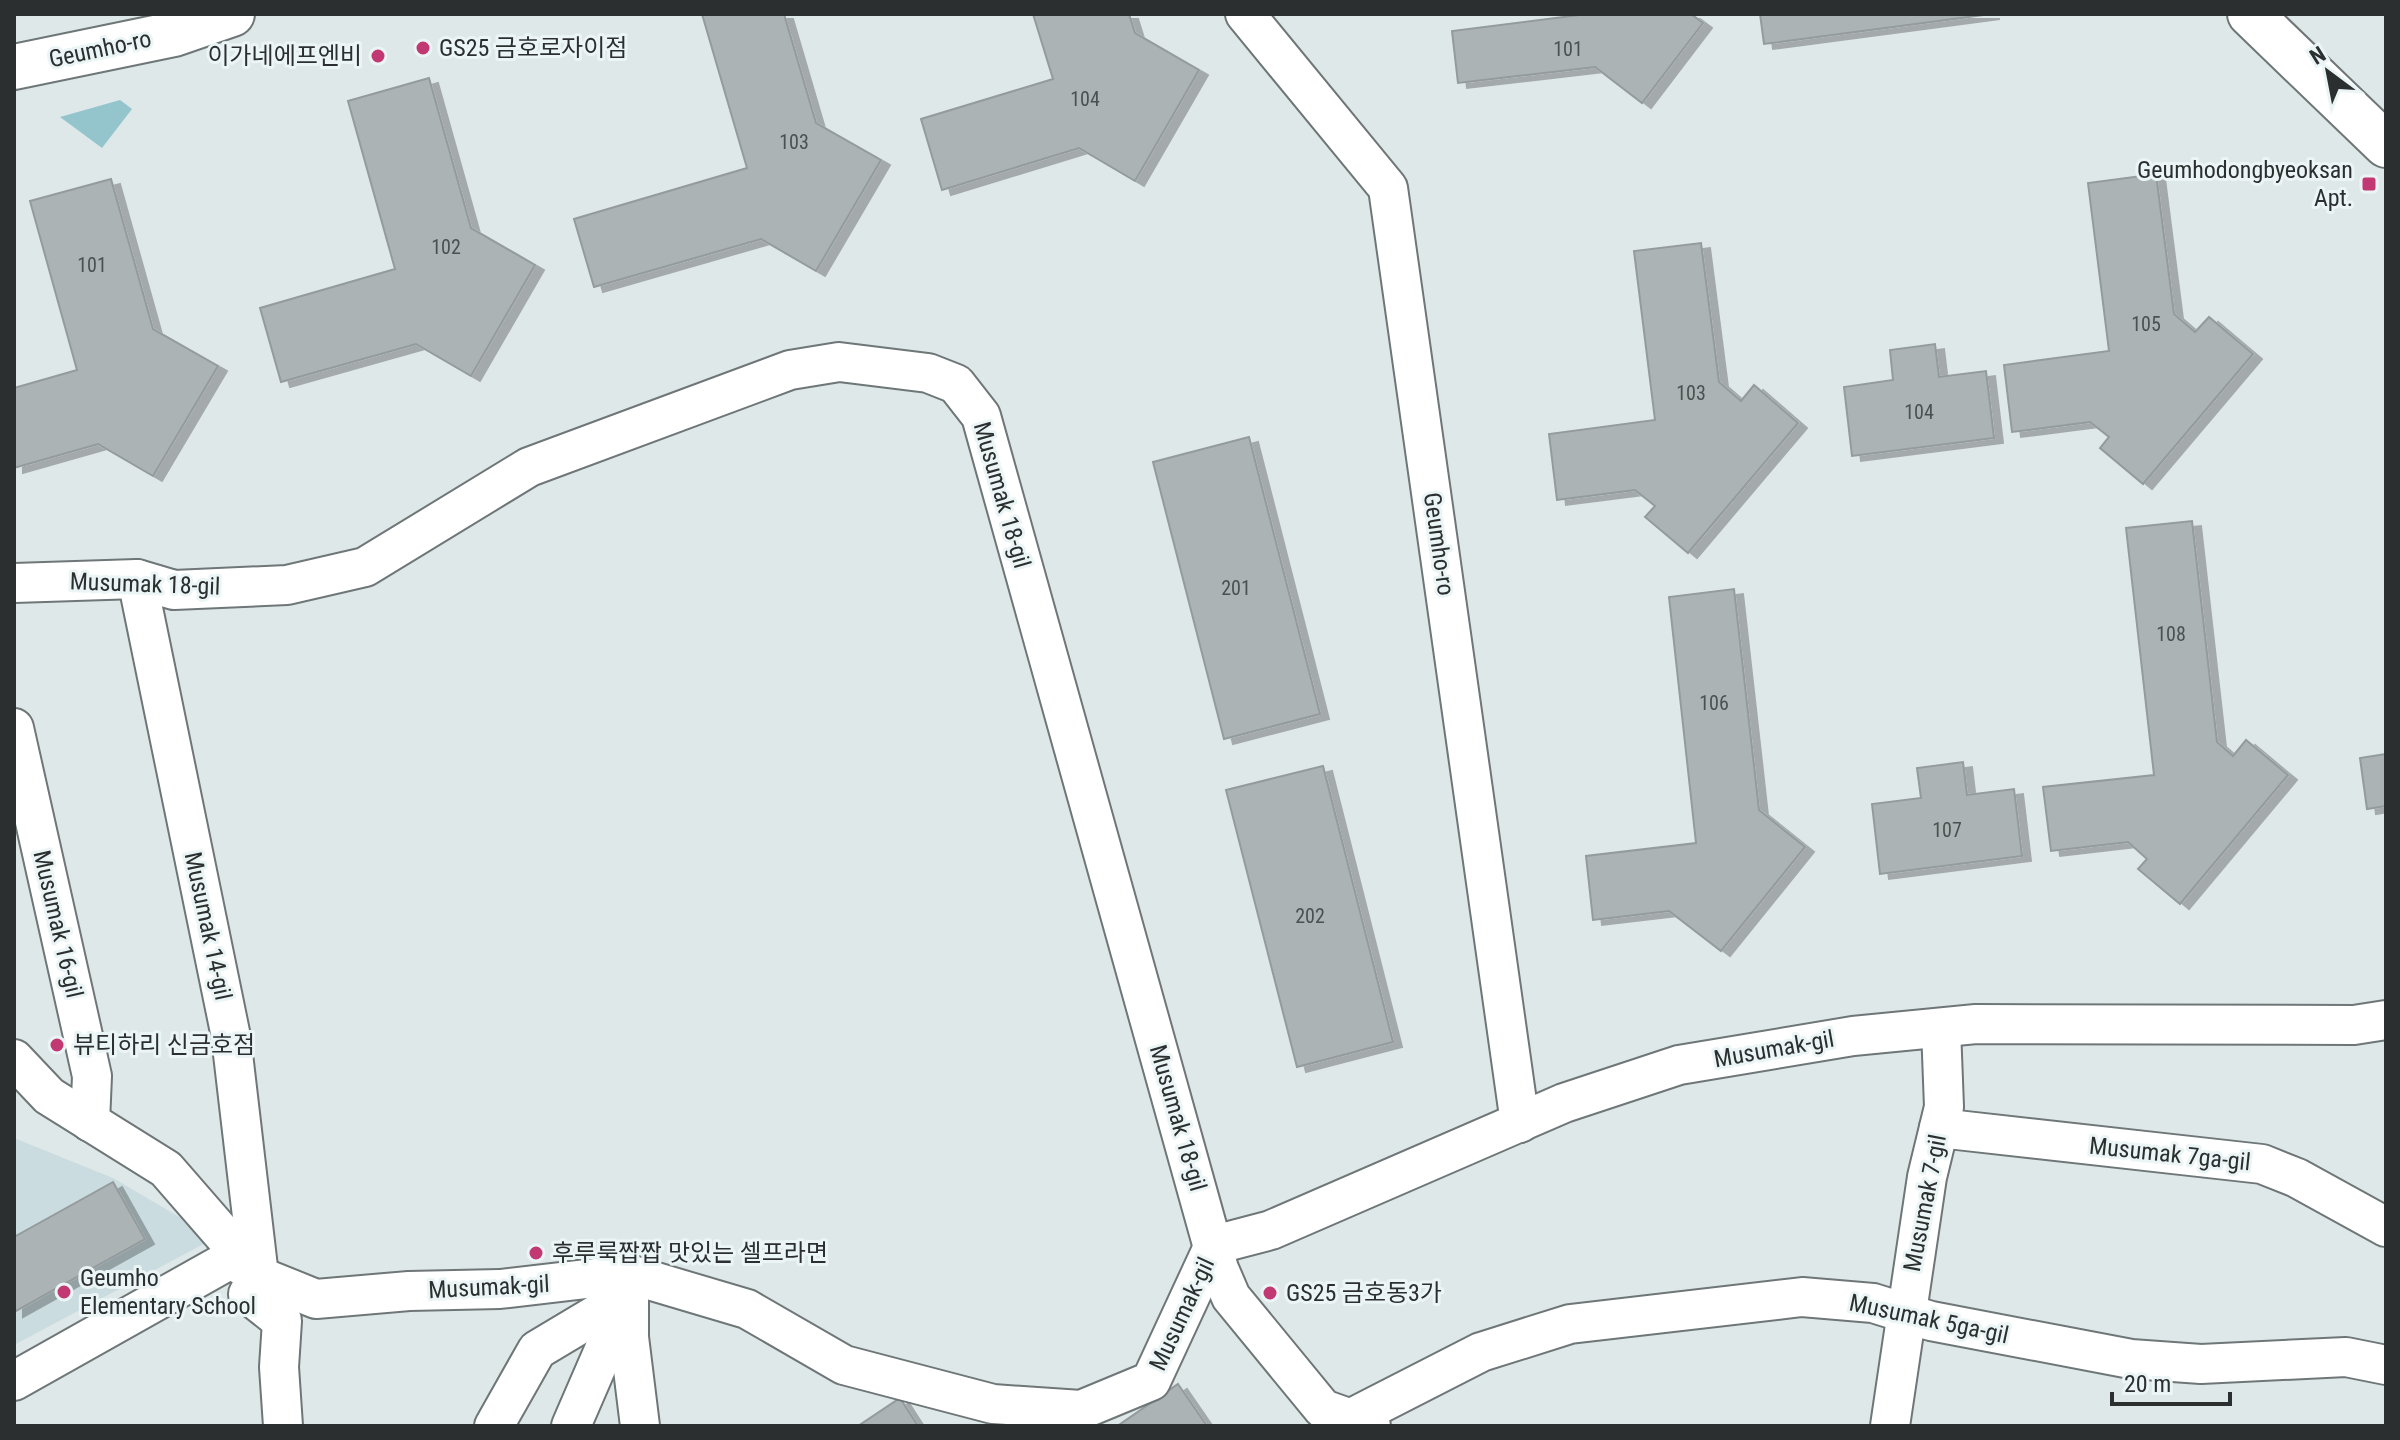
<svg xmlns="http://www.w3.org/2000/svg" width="2400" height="1440" viewBox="0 0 2400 1440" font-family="'Roboto Condensed','Noto Sans KR',sans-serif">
<defs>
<filter id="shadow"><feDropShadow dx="9" dy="5" stdDeviation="0" flood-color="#0004"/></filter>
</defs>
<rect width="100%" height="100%" fill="#dfe8e9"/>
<!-- built -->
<polygon fill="#cadcdf" points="14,1138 113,1178 215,1238 14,1345"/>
<!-- green -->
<polygon fill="#94c5cd" points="120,100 132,109 102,148 60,117"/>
<!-- building -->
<g fill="#abb3b4" stroke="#949b9d" stroke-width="2" filter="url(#shadow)">
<polygon points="702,14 784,14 816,123 881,160 816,271 761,239 594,287 574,219 747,168"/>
<polygon points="1033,14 1129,14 1135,33 1199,70 1135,181 1079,148 942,190 921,119 1053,79"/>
<polygon points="1587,14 1691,14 1703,23 1642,103 1595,67 1458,83 1452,31"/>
<polygon points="1760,14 1991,14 1764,44"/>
<polygon points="429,78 471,228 535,265 471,376 416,344 281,382 260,308 395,269 348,101"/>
<polygon points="2156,174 2174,314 2195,332 2209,317 2253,354 2143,484 2100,448 2109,437 2090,422 2012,432 2004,365 2109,351 2088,183"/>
<polygon points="111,179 153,329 218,366 153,476 98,444 14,468 14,388 77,370 30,201"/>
<polygon points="1701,243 1719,382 1741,401 1754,385 1798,423 1688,553 1645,517 1655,506 1635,490 1557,500 1549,434 1655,420 1634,251"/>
<polygon points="1935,344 1939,377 1986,371 1994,438 1852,456 1844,387 1893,380 1890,350"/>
<polygon points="1249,437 1320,714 1224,739 1153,462"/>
<polygon points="2192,521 2217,742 2233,756 2246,740 2288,775 2180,904 2138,869 2147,859 2128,842 2051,851 2043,787 2154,775 2126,528"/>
<polygon points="1734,589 1759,810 1805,847 1721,951 1669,911 1593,920 1586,856 1696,843 1669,597"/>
<polygon points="2386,754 2386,806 2367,809 2360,758"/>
<polygon points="1963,762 1967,795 2014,789 2022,856 1880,874 1872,804 1921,798 1917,768"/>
<polygon points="1323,766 1393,1042 1297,1067 1226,790"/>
<polygon points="113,1182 145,1239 14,1312 14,1237"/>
<polygon points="1178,1384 1207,1426 1120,1426 1119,1425"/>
<polygon points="900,1398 918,1426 858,1426"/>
</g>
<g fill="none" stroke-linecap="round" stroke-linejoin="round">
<!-- street casing -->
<g stroke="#6e7677" stroke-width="42">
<g id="street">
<polyline points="1245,14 1388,188 1520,1123"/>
<polyline points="137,579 231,1037 259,1276"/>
<polyline points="14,583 137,579 174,590 287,585 365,567 529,467 790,370 839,362 928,373 956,384 981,416 1219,1269 1231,1297 1323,1409 1371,1426"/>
<polyline points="14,728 92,1076 90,1122"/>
<polyline points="14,1059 49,1096 166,1169 259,1276 316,1299 409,1291 500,1289 629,1274 747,1309 844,1365 993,1404 1081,1410 1151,1381 1214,1245 1271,1230 1564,1103 1679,1065 1853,1036 1976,1024 2354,1025 2386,1020"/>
<polyline points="1939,1128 2262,1164 2297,1178 2386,1227"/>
<polyline points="259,1276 248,1294 282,1321 279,1367 283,1426"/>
<polyline points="629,1276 629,1337 640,1426"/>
<polyline points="14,1381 231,1259 259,1276"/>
<polyline points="1348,1420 1481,1352 1570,1324 1802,1297 1873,1303 1931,1321 2131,1359 2201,1364 2346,1357 2386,1365"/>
<polyline points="494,1426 537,1350 629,1295"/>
<polyline points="571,1426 610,1336 629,1318"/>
<polyline points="1890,1426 1927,1177 1944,1107 1941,1028"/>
</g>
</g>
<!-- secondary casing -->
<g stroke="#6e7677" stroke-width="48">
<g id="secondary">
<polyline points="2250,14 2386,145"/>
<polyline points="14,67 174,34 232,14"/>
</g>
</g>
<!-- street -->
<use href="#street" stroke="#fff" stroke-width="38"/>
<!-- secondary -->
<use href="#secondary" stroke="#fff" stroke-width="44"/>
</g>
<!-- markers -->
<g fill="#c23873" stroke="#ecf5f6" stroke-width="3">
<circle cx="423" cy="48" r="8"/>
<circle cx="378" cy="56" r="8"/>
<rect x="2361" y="176" width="16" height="16" rx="4"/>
<circle cx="57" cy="1045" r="8"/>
<circle cx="536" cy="1253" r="8"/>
<circle cx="64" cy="1292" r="8"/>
<circle cx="1270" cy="1293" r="8"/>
</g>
<g text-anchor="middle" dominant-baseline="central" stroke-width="6" stroke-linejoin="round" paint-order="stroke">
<!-- number labels -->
<g font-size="20" fill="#4b5050">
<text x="1568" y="49">101</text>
<text x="1085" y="99">104</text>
<text x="794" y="142">103</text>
<text x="446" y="247">102</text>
<text x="92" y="265">101</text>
<text x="2146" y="324">105</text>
<text x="1691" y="393">103</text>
<text x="1919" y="412">104</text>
<text x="1236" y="588">201</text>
<text x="2171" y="634">108</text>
<text x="1714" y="703">106</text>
<text x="1947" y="830">107</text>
<text x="1310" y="916">202</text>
</g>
<!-- poi labels -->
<g font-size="24" fill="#2b2f2f" stroke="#ecf5f6" text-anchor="start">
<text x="439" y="48">GS25 금호로자이점</text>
<text x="362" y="56" text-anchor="end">이가네에프엔비</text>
<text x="2353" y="170" text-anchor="end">Geumhodongbyeoksan<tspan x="2353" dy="28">Apt.</tspan></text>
<text x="73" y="1045">뷰티하리 신금호점</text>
<text x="552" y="1253">후루룩짭짭 맛있는 셀프라면</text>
<text x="80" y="1278">Geumho<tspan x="80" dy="28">Elementary School</tspan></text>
<text x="1286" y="1293">GS25 금호동3가</text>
</g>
<!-- street labels -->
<g font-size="24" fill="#2b2f2f" stroke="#ecf5f6">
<text transform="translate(100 49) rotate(-12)">Geumho-ro</text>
<text transform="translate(1002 495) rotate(74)">Musumak 18-gil</text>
<text transform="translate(1439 544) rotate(82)">Geumho-ro</text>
<text transform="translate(145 584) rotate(2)">Musumak 18-gil</text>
<text transform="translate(58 924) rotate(77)">Musumak 16-gil</text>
<text transform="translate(208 926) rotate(78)">Musumak 14-gil</text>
<text transform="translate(1774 1049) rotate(-10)">Musumak-gil</text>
<text transform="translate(1178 1118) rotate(74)">Musumak 18-gil</text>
<text transform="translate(2170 1154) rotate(6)">Musumak 7ga-gil</text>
<text transform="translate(1925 1203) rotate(-79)">Musumak 7-gil</text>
<text transform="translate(489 1287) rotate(-3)">Musumak-gil</text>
<text transform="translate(1182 1314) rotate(-65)">Musumak-gil</text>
<text transform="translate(1929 1319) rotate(12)">Musumak 5ga-gil</text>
</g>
</g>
<!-- border -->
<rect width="2400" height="1440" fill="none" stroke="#2b2f2f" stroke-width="32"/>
<!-- north arrow -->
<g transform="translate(2328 72) rotate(328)" stroke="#ecf5f6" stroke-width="6" paint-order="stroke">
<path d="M0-6L14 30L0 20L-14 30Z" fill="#2b2f2f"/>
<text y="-12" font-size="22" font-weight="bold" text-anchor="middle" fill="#2b2f2f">N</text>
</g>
<!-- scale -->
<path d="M2112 1392v12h118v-12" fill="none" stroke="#2b2f2f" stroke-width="4"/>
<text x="2124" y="1392" font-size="24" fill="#2b2f2f" stroke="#ecf5f6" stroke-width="6" paint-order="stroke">20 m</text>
</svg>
